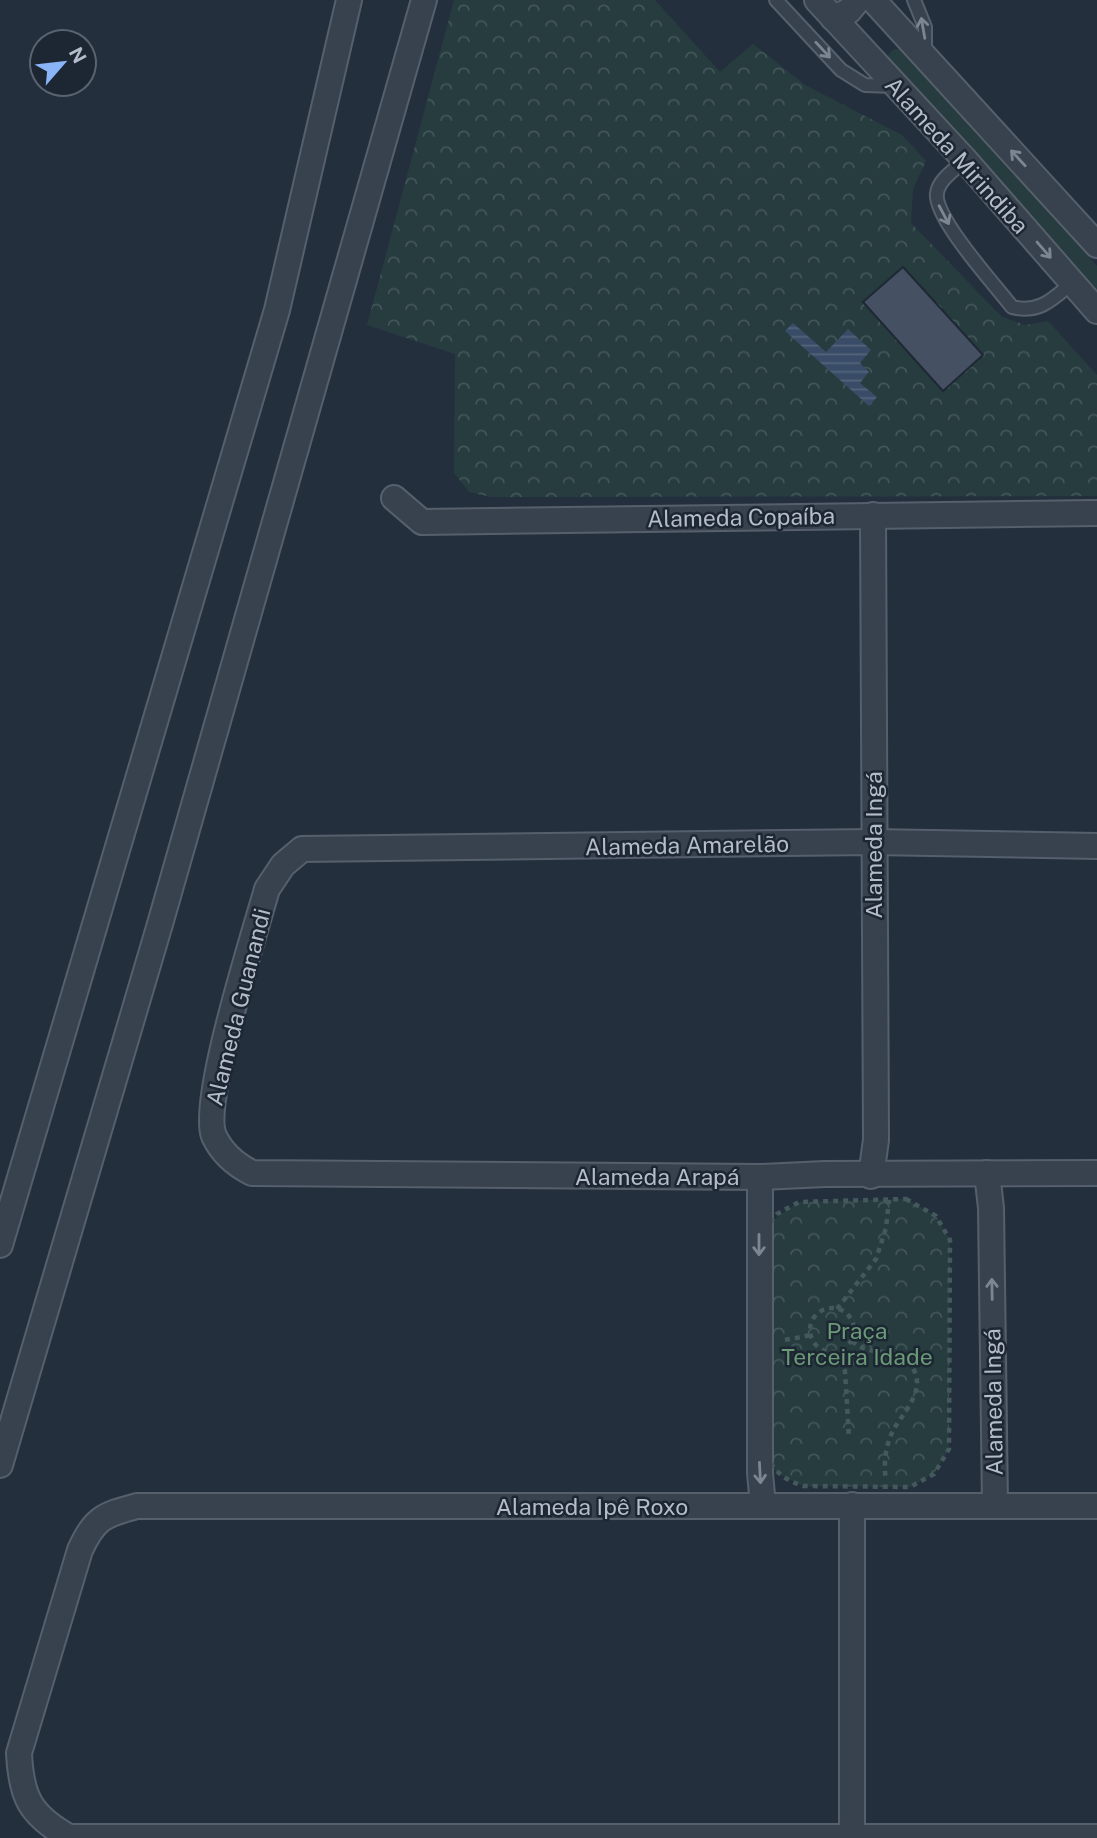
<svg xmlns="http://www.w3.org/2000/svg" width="1097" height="1838" viewBox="0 0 1097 1838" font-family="'Public Sans',sans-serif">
<defs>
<pattern id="forest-crowns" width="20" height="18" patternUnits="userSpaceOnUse" patternTransform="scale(1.75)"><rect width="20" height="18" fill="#263c3f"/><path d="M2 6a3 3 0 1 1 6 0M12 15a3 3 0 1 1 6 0" fill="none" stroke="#435659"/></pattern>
<pattern id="water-rules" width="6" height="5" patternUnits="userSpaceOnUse" patternTransform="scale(1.75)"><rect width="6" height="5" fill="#394c67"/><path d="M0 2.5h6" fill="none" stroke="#53647b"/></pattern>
</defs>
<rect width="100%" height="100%" fill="#242f3e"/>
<!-- grass -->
<polygon fill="#263c3f" points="894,49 900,49 1097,266 1097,291 887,62 887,56"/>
<!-- forest -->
<g fill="url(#forest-crowns)">
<polygon points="454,0 655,0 720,72 753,44 805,85 902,135 926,161 913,189 911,223 1002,317 1025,325 1048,321 1097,375 1097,496 491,497 469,492 454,473 455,354 367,325"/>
<polygon points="906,1199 936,1216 950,1240 949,1449 934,1474 910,1487 803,1486 777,1473 769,1462 770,1222 799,1202"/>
</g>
<!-- water -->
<polygon fill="url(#water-rules)" points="793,323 826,352 848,329 871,350 860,363 869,372 860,383 877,397 869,406 785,331"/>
<!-- building -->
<polygon fill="#455162" stroke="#1f2835" stroke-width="2" points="903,267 983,355 943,391 863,302"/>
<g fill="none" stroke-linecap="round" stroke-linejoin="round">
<!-- service casing -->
<g stroke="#565f6c" stroke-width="16">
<g id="service">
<polyline points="776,0 841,70 865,85 894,86"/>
<polyline points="914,0 925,27 925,54"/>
<path d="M965,160C956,169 939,179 937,193C933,217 996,286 1012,307C1039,314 1053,299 1072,283"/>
</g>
</g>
<!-- minor casing -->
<g stroke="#565f6c" stroke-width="28">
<g id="minor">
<polyline points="817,0 965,160 1097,311"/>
<polyline points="873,0 1097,245"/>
<polyline points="833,18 849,11 858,0"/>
<polyline points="394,498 422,522 1097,513"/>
<path d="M1097,846L872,842L302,849L283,865L267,889C255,932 200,1103 214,1136C222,1153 236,1165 252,1173L760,1177L825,1174L1097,1173"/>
<polyline points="987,1173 991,1208 995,1505"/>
<polyline points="871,1176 876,1140 873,515"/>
<polyline points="760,1177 760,1473 763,1506"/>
<polyline points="0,1245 277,310 349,0"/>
<polyline points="0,1465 160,924 424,0"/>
<path d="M1097,1506H137C103,1515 95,1518 80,1550L19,1753C21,1797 30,1815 69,1837H1097"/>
<polyline points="852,1837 852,1505"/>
</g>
</g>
<!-- path -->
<g stroke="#44595c" stroke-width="4.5" stroke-dasharray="5 5" stroke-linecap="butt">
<path d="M906,1199L936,1216L950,1240L949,1449L934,1474L910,1487L803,1486C782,1479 772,1470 764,1449L763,1231L777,1214L799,1202Z"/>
<circle cx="832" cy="1330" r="22"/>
<polyline points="837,1309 876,1259 886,1228 889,1200"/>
<polyline points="785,1340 811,1335"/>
<path d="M852,1341C871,1359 895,1344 910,1364C928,1387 907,1408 895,1427C886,1442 883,1463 886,1480"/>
<polyline points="834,1352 845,1371 849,1438"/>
</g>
<!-- service -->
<use href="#service" stroke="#38414e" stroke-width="12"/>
<!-- minor -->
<use href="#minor" stroke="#38414e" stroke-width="24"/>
</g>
<!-- one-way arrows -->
<defs><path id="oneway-shaft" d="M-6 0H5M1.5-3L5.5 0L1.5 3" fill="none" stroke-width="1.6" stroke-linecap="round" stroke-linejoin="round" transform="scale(1.75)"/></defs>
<g stroke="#7c8592">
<use href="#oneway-shaft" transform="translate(923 28) rotate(-100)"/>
<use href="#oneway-shaft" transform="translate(823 50) rotate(47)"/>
<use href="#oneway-shaft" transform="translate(1018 158) rotate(-133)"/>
<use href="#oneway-shaft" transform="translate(944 215) rotate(62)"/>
<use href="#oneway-shaft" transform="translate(1044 250) rotate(49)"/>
<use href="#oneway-shaft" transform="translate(759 1245) rotate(90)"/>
<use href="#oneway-shaft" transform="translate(992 1289) rotate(-91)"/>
<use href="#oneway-shaft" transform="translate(760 1473) rotate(87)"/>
</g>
<g text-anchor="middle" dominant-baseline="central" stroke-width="5" stroke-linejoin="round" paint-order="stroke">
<!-- street labels -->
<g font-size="23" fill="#b4bcc9" stroke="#1d2633">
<text transform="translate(957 155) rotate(48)">Alameda Mirindiba</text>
<text transform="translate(741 517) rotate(-1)">Alameda Copaíba</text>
<text transform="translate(687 845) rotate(-1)">Alameda Amarelão</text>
<text transform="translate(873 845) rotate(-90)">Alameda Ingá</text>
<text transform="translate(238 1007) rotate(-76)">Alameda Guanandi</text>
<text x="657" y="1176">Alameda Arapá</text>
<text transform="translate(993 1402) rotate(-91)">Alameda Ingá</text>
<text x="592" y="1506">Alameda Ipê Roxo</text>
</g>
<!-- park labels -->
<g font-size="23" fill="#6b9a76" stroke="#1d2633">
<text x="857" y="1330">Praça<tspan x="857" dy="26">Terceira Idade</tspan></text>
</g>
</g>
<!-- north arrow -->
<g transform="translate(63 63) rotate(62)"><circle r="33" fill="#1d2633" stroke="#59626f" stroke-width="2"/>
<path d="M0-5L12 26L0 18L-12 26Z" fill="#8ab4f8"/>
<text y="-10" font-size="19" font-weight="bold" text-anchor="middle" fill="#b4bcc9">N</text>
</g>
</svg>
